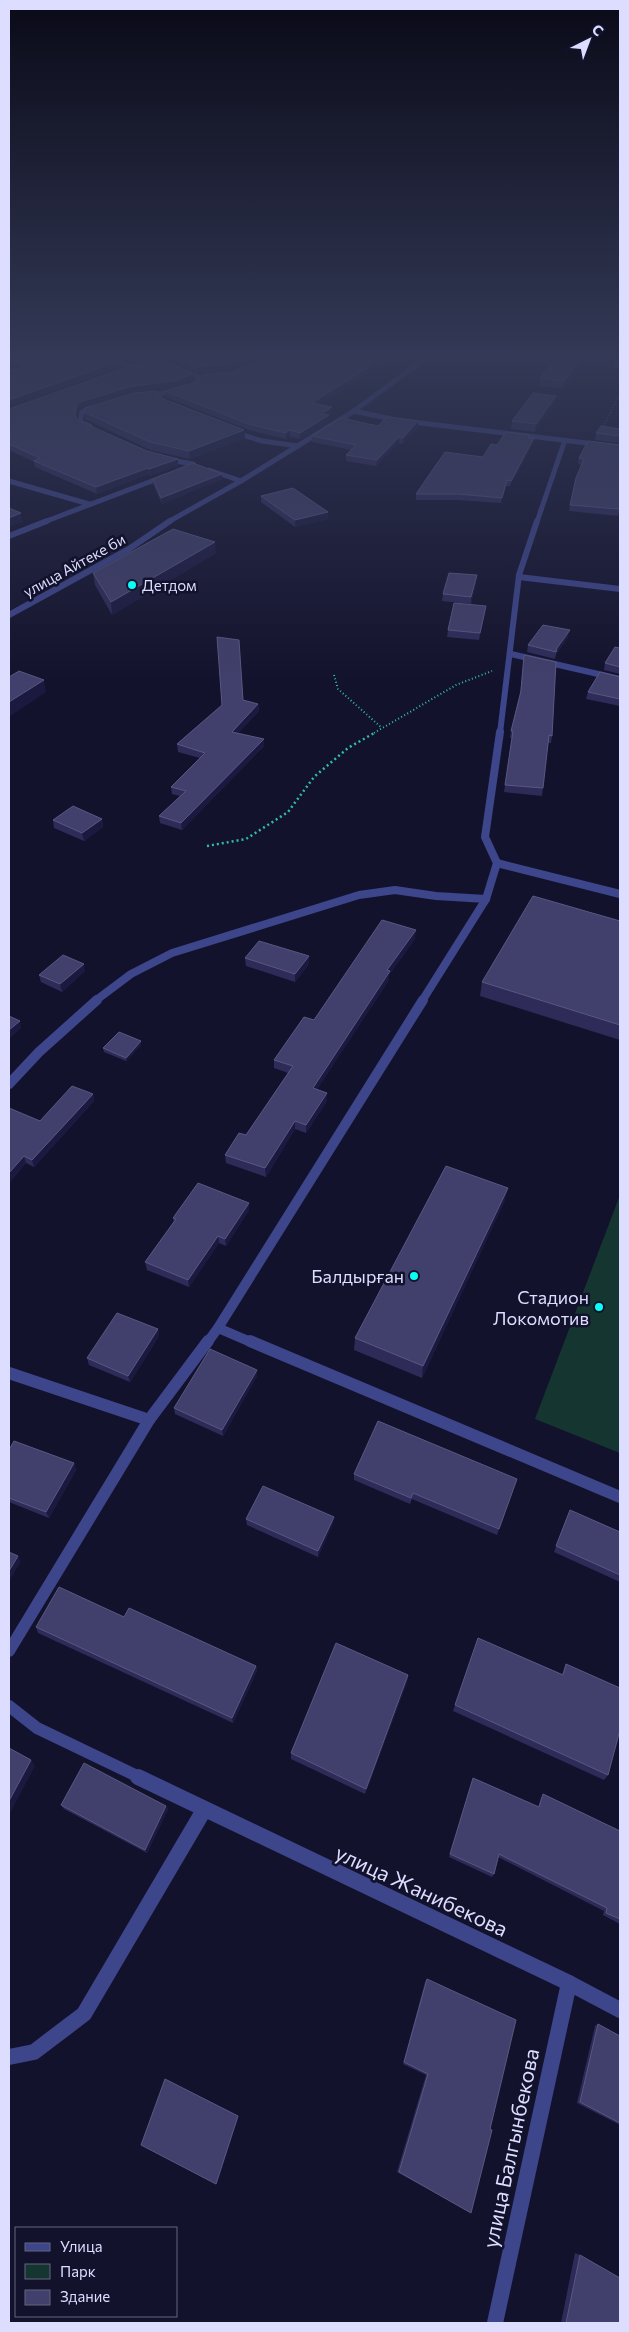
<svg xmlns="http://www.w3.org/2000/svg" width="629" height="2332" viewBox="0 0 629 2332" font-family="Commissioner,sans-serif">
<rect width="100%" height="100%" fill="#13122c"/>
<!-- green -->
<polygon fill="#153630" points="620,1195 620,1453 535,1419"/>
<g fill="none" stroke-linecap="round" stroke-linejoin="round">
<!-- path-far2 -->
<polyline stroke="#32bea3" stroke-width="1" stroke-dasharray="1 2" stroke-linecap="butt" points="602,429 620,394"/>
<!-- path-far1 -->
<g stroke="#32bea3" stroke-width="2" stroke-dasharray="1 2.5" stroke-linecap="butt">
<polyline points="334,675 338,689 382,728"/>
<polyline points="374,733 456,685 492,671"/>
</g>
<!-- path -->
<polyline stroke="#32bea3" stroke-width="2.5" stroke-dasharray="2 3" stroke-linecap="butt" points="207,846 246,839 288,812 314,777 348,748 376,732"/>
<!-- service-far1 -->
<g stroke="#3d458b" stroke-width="5">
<polyline points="87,357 134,367"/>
<polyline points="144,396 176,391 198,383 198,377 181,370"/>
<polyline points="90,426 80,422 82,412 96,408"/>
<polyline points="233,432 262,441 298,446"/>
<polyline points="165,459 193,464"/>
<polyline points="209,470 241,481"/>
<polyline points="9,481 89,504"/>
<polyline points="44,522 165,476"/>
</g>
<!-- service -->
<polyline stroke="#3d458b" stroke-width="6" points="9,536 47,521"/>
<!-- pedestrian-far1 -->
<polyline stroke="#3d458b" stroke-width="5" points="537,522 541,510"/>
<!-- pedestrian -->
<polyline stroke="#3d458b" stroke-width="6" points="519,575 537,521"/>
<!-- minor-far5 -->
<g stroke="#3d458b" stroke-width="5">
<polyline points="616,366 620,359"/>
<polyline points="354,411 396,420 620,447"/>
<polyline points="541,510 565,440"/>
<polyline points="168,522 241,481 354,411 427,357"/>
</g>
<!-- minor-far4 -->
<g stroke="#3d458b" stroke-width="6">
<polyline points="519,577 620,589"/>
<polyline points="9,615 129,549 170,521"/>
<polyline points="511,654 620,679"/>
<polyline points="500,733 519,575"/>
</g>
<!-- minor-far3 -->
<g stroke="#3d458b" stroke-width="8">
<polyline points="497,863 620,894"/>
<polyline points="95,1001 131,974 172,953 359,895 395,890 436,896 486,899"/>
<polyline points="422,1001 486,899 497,863 485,837 500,732"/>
</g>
<!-- minor-far2 -->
<g stroke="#3d458b" stroke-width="10">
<polyline points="9,1084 39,1052 97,1000"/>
<polyline points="207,1343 218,1328"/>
<polyline points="253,1343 218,1328 423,1000"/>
</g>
<!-- minor-far1 -->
<g stroke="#3d458b" stroke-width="12">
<polyline points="250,1341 620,1497"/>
<polyline points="9,1373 149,1420"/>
<polyline points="9,1651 149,1420 208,1341"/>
<polyline points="9,1706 37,1728 141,1778"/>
</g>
<!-- minor -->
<g stroke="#3d458b" stroke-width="16">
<polyline points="138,1777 569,1983 620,2010"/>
<polyline points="9,2057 34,2052 84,2014 204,1810"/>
<polyline points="495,2323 569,1983"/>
</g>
</g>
<!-- wall -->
<g fill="#2e2b59">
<polygon points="9,357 116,362 117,368 9,406 9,371 24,367 9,364"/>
<polygon points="106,357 148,357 132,362"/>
<polygon points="168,357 266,357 228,370 199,373"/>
<polygon points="275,357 394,357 381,367 378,367 319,404 332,414 329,415 329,422 300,439 290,437 286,439 249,430 166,397 165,391 230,372"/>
<polygon points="569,357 595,357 591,363 579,362 579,367 563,389 539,386 540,378"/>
<polygon points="193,374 194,380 175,387 133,392 81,408 78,411 76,418 77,420 147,451 178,459 178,465 150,476 149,474 97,494 35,467 34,462 9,450 9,409"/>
<polygon points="158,395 166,400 244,430 245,438 190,459 150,450 85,419 84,412"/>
<polygon points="555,404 535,432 511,429 512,421"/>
<polygon points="418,421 418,427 403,444 399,443 376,466 346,461 346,455 351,450 312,442 312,436"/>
<polygon points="620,429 620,443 595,440 596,433"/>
<polygon points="530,438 534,438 533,444 510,486 506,486 501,503 457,500 416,500 416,494 483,457 497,445"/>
<polygon points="620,445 620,508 618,516 569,511 570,505 582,465 578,464 579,458"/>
<polygon points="222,474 222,479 162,504 153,484 153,479"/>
<polygon points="261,496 328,519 295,527 261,502"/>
<polygon points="216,553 112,615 95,585 93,573"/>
<polygon points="476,582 471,604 442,601 443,594"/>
<polygon points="486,606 479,640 447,637 448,630"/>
<polygon points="568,637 556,654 555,659 527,652 528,645"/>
<polygon points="620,648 620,674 604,670 605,663"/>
<polygon points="524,655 552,736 551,743 548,743 542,796 504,792 512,738 510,738 511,731 520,694"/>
<polygon points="620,677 620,706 586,699 588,692"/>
<polygon points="243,700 258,704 259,711 238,733 264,739 264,746 182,830 160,823 159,816 180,796 172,794 171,787 200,758 178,752 177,744"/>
<polygon points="102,819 103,827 84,841 54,828 53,820"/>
<polygon points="620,921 620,1040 480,996 482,982"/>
<polygon points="415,939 389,975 389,980 317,1089 327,1101 306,1133 295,1129 266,1177 226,1163 225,1155 246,1135 288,1073 274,1068 274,1060 314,1020"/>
<polygon points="245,958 309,964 295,982 246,966"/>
<polygon points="85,971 62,992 41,982 39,975"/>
<polygon points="141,1045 126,1061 104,1052 103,1048"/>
<polygon points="93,1094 94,1101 34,1167 26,1163 9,1183 9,1108 40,1121"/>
<polygon points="505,1200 422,1378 354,1350 355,1338"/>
<polygon points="249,1203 249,1210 226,1246 219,1243 189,1287 147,1270 145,1262 174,1223 173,1218"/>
<polygon points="158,1329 159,1336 130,1382 89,1365 87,1358"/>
<polygon points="257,1370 257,1376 223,1436 175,1414 174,1408"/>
<polygon points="9,1450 74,1463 76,1470 49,1518 9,1502"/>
<polygon points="354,1474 517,1479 497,1535 412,1499 410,1504 354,1480"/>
<polygon points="570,1510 620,1532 620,1582 554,1552"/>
<polygon points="246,1519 333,1523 318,1557 247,1525"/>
<polygon points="124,1617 256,1666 257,1671 233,1723 38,1633 36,1627"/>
<polygon points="478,1638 562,1674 566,1664 608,1775 604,1780 453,1711"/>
<polygon points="408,1675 407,1682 365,1794 291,1759 291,1753"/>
<polygon points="473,1778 538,1807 541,1798 543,1794 620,1831 620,1924 603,1915 604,1911 498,1857 494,1874 492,1877 449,1857"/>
<polygon points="61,1805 168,1809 147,1853 64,1809"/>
<polygon points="427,1979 490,2129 471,2213 397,2172 426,2075 403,2064 425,1982"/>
<polygon points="598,2024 620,2036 620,2125 577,2103 595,2026"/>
<polygon points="575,2253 580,2255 620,2323 561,2323"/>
</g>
<!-- shaded-wall -->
<g fill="#1b1940">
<polygon points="132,357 148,357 132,362"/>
<polygon points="248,357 266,357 228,370 199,373 198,366"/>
<polygon points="387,357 394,357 381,367 381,361"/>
<polygon points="592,357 595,357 591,363"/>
<polygon points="580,359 579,367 563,389 564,381"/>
<polygon points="378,361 378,367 312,409 312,403"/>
<polygon points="116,362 117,368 9,406 9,400"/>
<polygon points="193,374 194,380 175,387 133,392 81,408 78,411 76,422 75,415 77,404 80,402 132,386"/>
<polygon points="556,396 555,404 535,432 536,424"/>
<polygon points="332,407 332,414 329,415 329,422 300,439 300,433 321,414"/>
<polygon points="418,421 418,427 403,444 403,438"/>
<polygon points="244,430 245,438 190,459 189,451"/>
<polygon points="290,430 290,437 286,439 286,433"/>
<polygon points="399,437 399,443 376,466 377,460"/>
<polygon points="534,438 533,444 510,486 511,481"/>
<polygon points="178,459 178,465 150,476 149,469"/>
<polygon points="148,468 149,474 97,494 96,487"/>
<polygon points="222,474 222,479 162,504 161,498"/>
<polygon points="507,480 506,486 501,503 502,498"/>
<polygon points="328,512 328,519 295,527 295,520"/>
<polygon points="21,513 23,522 9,527 9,518"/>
<polygon points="215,542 216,553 112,615 111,602"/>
<polygon points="477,575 476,582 471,604 471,597"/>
<polygon points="486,606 485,612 479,640 480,633"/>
<polygon points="570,630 568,637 556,654 557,648"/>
<polygon points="44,680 46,692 9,717 9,702"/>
<polygon points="258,704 259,711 232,739 232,732"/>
<polygon points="264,739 264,746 182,830 181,823"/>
<polygon points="102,819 103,827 84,841 82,833"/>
<polygon points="416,930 415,939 389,975 389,980 313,1096 313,1088 387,970"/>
<polygon points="309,956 309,964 295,982 295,974"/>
<polygon points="84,964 85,971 62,992 60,984"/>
<polygon points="20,1021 21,1028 9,1039 9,1030"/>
<polygon points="141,1041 141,1045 126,1061 126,1058"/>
<polygon points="327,1093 327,1101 306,1133 306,1125"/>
<polygon points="93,1094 94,1101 34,1167 32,1160"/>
<polygon points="295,1121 295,1129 266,1177 265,1168"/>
<polygon points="24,1156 26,1163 9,1183 9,1173"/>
<polygon points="508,1188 505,1200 422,1378 423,1366"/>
<polygon points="249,1203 249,1210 226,1246 225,1239"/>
<polygon points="218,1236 219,1243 189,1287 188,1280"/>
<polygon points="158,1329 159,1336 130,1382 128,1376"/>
<polygon points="257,1370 257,1376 223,1436 222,1430"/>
<polygon points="74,1463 76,1470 49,1518 46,1512"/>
<polygon points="334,1517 333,1523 318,1557 318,1551"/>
<polygon points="18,1556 21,1562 9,1581 9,1571"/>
<polygon points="256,1666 257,1671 233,1723 232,1718"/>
<polygon points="408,1675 407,1682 365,1794 366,1789"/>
<polygon points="31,1760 35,1766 9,1815 9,1801"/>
<polygon points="166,1806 168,1809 147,1853 145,1850"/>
<polygon points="238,2116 239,2116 217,2184 216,2184"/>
</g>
<!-- building -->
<g fill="#413f6b" stroke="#595882">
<polygon points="9,357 93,357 116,362 9,400 9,371 37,363 9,359"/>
<polygon points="156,357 159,357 193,374 174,381 132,386 80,402 77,404 75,415 77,420 147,451 178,459 149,469 148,468 96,487 34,461 40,458 9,444 9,409"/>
<polygon points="179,357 248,357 228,364 198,366"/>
<polygon points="275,357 387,357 381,361 378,361 312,403 332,407 321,414 329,415 300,433 290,430 286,433 249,424 165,391 199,381 202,375 230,372"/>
<polygon points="556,357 565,357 580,359 564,381 540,378"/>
<polygon points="156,391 158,395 166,400 244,430 189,451 150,442 84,412 85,408 134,393"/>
<polygon points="533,393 556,396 536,424 512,421"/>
<polygon points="387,417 418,421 403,438 399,437 377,460 346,455 356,445 312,436 341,418 378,426"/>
<polygon points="601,426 620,429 620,436 596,433"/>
<polygon points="506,432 530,435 528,438 534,438 511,481 507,480 502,498 458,494 416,494 445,452 483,457 491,444 497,445"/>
<polygon points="588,441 620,445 620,505 619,509 570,505 576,478 584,459 579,458"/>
<polygon points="193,463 222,474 161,498 153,479"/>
<polygon points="293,488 328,512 295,520 261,496"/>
<polygon points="9,508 21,513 9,518"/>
<polygon points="173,529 215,542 111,602 93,573"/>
<polygon points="449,573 477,575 471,597 443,594"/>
<polygon points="454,603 486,606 480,633 448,630"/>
<polygon points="543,625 570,630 557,648 556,652 528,645"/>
<polygon points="217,637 239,640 243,700 258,704 232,732 264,739 181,823 159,816 186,791 171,787 205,753 177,744 222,705"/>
<polygon points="615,647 620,648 620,667 605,663"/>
<polygon points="524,655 556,662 552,736 549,735 543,788 505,785 513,731 511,731 521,691"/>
<polygon points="19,671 44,680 9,702 9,677"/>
<polygon points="600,672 620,677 620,699 588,692"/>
<polygon points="73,806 102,819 82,833 53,820"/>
<polygon points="533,896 620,921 620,1025 482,982"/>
<polygon points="382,920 416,930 387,970 390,971 313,1088 327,1093 306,1125 295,1121 265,1168 225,1155 239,1133 246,1135 293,1066 274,1060 304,1017 314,1020"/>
<polygon points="259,941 309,956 295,974 245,958"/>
<polygon points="63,955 84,964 60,984 39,975"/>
<polygon points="9,1016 20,1021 9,1030"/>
<polygon points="119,1032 141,1041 126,1058 103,1048"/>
<polygon points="72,1086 93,1094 32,1160 24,1156 9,1173 9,1108 40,1121"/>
<polygon points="446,1166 508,1188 423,1366 355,1338"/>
<polygon points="198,1183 249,1203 225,1239 218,1236 188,1280 145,1262 176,1219 173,1218"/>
<polygon points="117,1313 158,1329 128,1376 87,1358"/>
<polygon points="210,1349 257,1370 222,1430 174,1408"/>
<polygon points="378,1421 517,1479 499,1529 413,1493 411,1498 354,1474"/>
<polygon points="14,1441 74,1463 46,1512 9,1498 9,1450"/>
<polygon points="263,1486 334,1517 318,1551 246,1519"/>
<polygon points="570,1510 620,1532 620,1575 556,1546"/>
<polygon points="9,1552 18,1556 9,1571"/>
<polygon points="59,1587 124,1617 129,1608 256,1666 232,1718 36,1627"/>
<polygon points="478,1638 563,1675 566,1664 620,1688 620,1730 608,1775 455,1705"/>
<polygon points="336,1643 408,1675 366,1789 291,1753"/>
<polygon points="9,1748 31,1760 9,1801"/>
<polygon points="84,1763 166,1806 145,1850 61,1805"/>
<polygon points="473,1778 539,1807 543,1794 620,1831 620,1919 606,1913 607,1908 499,1854 494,1874 450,1854"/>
<polygon points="427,1979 516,2020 490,2129 492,2130 471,2213 399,2172 428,2074 404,2062"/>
<polygon points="598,2024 620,2036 620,2123 580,2102"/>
<polygon points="165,2079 238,2116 216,2184 141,2145"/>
<polygon points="580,2255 620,2278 620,2323 566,2323"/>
</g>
<!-- sky -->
<linearGradient id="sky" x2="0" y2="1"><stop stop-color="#0a0a18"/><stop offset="0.52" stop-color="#333956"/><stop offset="1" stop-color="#333956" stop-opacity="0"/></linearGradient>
<rect width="629" height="683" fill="url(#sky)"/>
<!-- markers -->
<g fill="#0afef5" stroke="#13122c" stroke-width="2">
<circle cx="132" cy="585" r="5"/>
<circle cx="414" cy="1276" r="5"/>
<circle cx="599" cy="1307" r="5"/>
</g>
<g text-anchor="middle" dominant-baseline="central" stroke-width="5" stroke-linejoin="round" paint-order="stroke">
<!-- far-street labels -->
<g font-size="15" fill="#dddeff" stroke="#13122c">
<text transform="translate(74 565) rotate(-29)">улица Айтеке би</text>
</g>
<!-- far-poi labels -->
<g font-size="15" fill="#dddeff" stroke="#13122c" text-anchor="start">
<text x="142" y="585">Детдом</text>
</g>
<!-- poi labels -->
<g font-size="18" fill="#dddeff" stroke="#13122c" text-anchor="end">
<text x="404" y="1276">Балдырған</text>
<text x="589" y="1297">Стадион<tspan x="589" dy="21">Локомотив</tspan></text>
</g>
<!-- near-street labels -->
<g font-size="21" fill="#dddeff" stroke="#13122c">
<text transform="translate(422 1890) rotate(25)">улица Жанибекова</text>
<text transform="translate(510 2148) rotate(-78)">улица Балгынбекова</text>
</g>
</g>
<!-- border -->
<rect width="629" height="2332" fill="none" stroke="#dddeff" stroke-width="20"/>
<!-- legend -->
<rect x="15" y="2227" width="162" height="90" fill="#13122c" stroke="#646480"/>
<rect x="25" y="2243" width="25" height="8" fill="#3d458b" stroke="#646480"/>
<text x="60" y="2252" font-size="15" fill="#dddeff">Улица</text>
<rect x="25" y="2264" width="25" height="15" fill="#153630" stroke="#646480"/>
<text x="60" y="2277" font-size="15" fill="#dddeff">Парк</text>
<rect x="25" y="2290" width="25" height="15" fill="#413f6b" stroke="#646480"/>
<text x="60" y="2302" font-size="15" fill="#dddeff">Здание</text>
<!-- north arrow -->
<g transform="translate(589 40) rotate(42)" stroke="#13122c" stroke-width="4" paint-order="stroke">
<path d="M0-4L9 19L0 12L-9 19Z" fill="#dddeff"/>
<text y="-8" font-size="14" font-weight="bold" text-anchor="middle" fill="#dddeff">С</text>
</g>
</svg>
